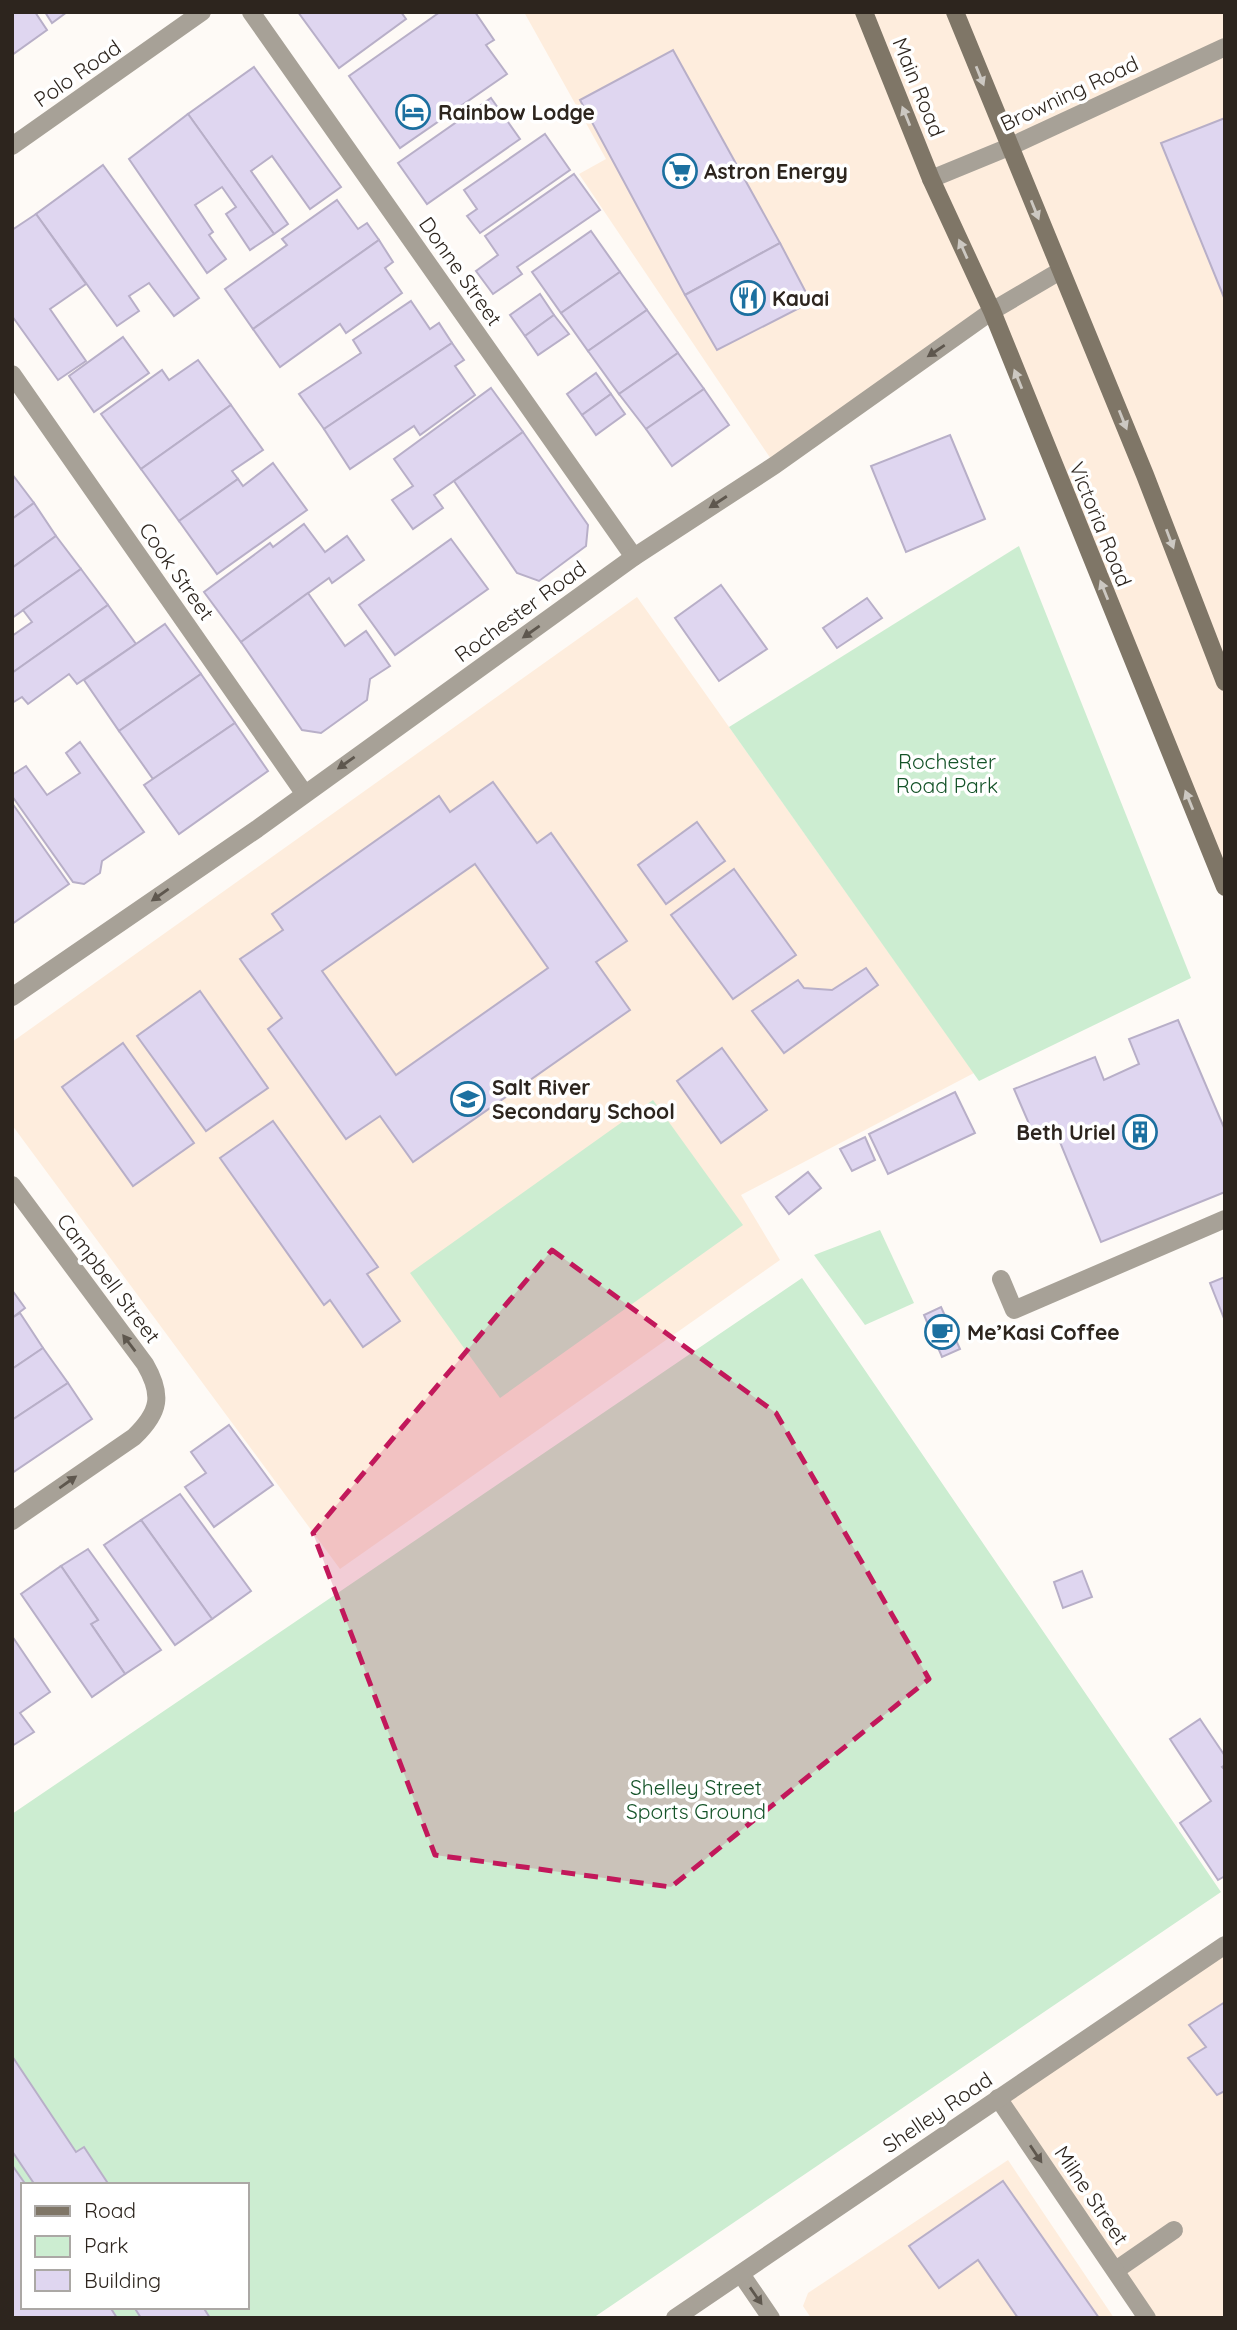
<svg xmlns="http://www.w3.org/2000/svg" width="1237" height="2330" viewBox="0 0 1237 2330" font-family="Quicksand,sans-serif">
<rect width="100%" height="100%" fill="#fefaf6"/>
<!-- built -->
<g fill="#feeddd">
<polygon points="524,12 1225,12 1225,887 992,312 775,465 579,174 606,159"/>
<polygon points="637,597 974,1073 741,1195 780,1260 340,1569 12,1125 12,1042"/>
<polygon points="1225,1945 1225,2318 1147,2318 998,2098"/>
<polygon points="1008,2160 1114,2318 811,2318 803,2306 808,2293"/>
</g>
<!-- green -->
<g fill="#ccedd1" fill-rule="evenodd">
<polygon points="1019,546 1191,978 979,1081 729,727"/>
<polygon points="653,1100 743,1225 500,1398 410,1273"/>
<polygon points="880,1230 914,1303 865,1325 814,1255"/>
<path d="M802,1278L1221,1892L593,2318H12V1814ZM23,2185H247V2307H23Z"/>
</g>
<!-- building -->
<g fill="#dfd6f0" stroke="#b8afc8" stroke-width="2" fill-rule="evenodd">
<polygon points="12,12 35,12 47,30 12,55"/>
<polygon points="45,12 67,12 52,23"/>
<polygon points="298,12 401,12 406,19 339,68"/>
<polygon points="440,12 475,12 494,40 486,45 507,74 400,148 349,76"/>
<polygon points="673,50 780,243 685,295 580,100"/>
<polygon points="254,67 341,187 310,209 272,156 251,171 288,224 274,234 188,114"/>
<polygon points="491,98 520,139 427,204 398,163"/>
<polygon points="188,114 274,234 250,250 226,214 236,207 222,187 195,205 213,232 209,235 226,259 207,273 129,159"/>
<polygon points="1225,118 1225,300 1161,143"/>
<polygon points="545,134 570,170 480,233 467,216 477,209 464,190"/>
<polygon points="103,165 199,298 174,316 149,283 129,296 139,311 117,326 36,214"/>
<polygon points="574,174 600,210 517,267 522,274 493,294 476,271 498,255 485,236"/>
<polygon points="337,200 358,229 367,223 379,240 253,329 225,289 287,245 282,239"/>
<polygon points="36,214 86,284 50,309 86,361 58,380 12,316 12,230"/>
<polygon points="591,231 620,272 561,313 532,272"/>
<polygon points="379,240 393,262 385,268 402,293 346,333 340,324 280,367 253,329"/>
<polygon points="780,243 811,302 717,350 685,295"/>
<polygon points="620,272 647,310 588,351 561,313"/>
<polygon points="540,294 554,315 525,336 510,315"/>
<polygon points="411,301 430,329 439,323 452,343 324,429 299,394 361,353 353,340"/>
<polygon points="647,310 678,353 619,394 588,351"/>
<polygon points="554,315 569,334 538,355 525,336"/>
<polygon points="123,337 149,373 94,412 69,376"/>
<polygon points="452,343 464,360 455,366 475,395 420,435 414,426 350,469 324,429"/>
<polygon points="678,353 704,389 646,429 619,394"/>
<polygon points="198,360 231,405 141,469 101,414 162,370 169,380"/>
<polygon points="596,373 611,394 582,415 567,394"/>
<polygon points="491,388 523,432 434,495 443,508 413,529 392,500 413,486 394,459"/>
<polygon points="704,389 729,425 672,466 646,429"/>
<polygon points="611,394 625,414 596,435 582,415"/>
<polygon points="231,405 263,450 232,471 238,479 179,521 141,469"/>
<polygon points="523,432 588,525 586,546 539,581 517,573 454,481"/>
<polygon points="950,435 985,519 906,552 871,466"/>
<polygon points="273,463 307,510 217,574 179,521 238,479 243,486"/>
<polygon points="12,474 34,503 12,519"/>
<polygon points="34,503 56,536 12,568 12,519"/>
<polygon points="304,524 325,552 347,536 364,560 332,583 329,578 241,642 204,592 270,543 273,547"/>
<polygon points="56,536 81,569 12,618 12,568"/>
<polygon points="451,539 488,589 395,655 359,605"/>
<polygon points="81,569 108,605 12,673 12,636 32,622 23,610"/>
<polygon points="721,585 767,649 719,681 675,618"/>
<polygon points="308,593 345,646 366,631 390,666 370,679 367,700 321,733 302,730 241,642"/>
<polygon points="867,598 882,618 837,648 823,628"/>
<polygon points="108,605 136,644 77,684 69,674 28,704 22,697 12,703 12,673"/>
<polygon points="165,624 201,674 119,731 84,680"/>
<polygon points="201,674 235,723 153,779 119,731"/>
<polygon points="235,723 268,771 179,834 144,785"/>
<polygon points="80,742 144,832 102,861 100,873 84,884 73,882 12,796 12,775 26,766 47,795 80,773 66,753"/>
<path d="M493,782L537,843L551,833L627,941L596,962L630,1010L413,1162L380,1116L346,1139L268,1029L282,1018L240,959L283,930L272,914L439,796L450,812ZM475,864L548,968L396,1075L322,971Z"/>
<polygon points="12,803 69,884 12,924"/>
<polygon points="697,822 725,861 666,904 638,865"/>
<polygon points="734,869 796,955 733,999 671,915"/>
<polygon points="866,968 878,985 784,1053 752,1011 798,980 804,988 832,990"/>
<polygon points="200,991 268,1088 206,1131 137,1036"/>
<polygon points="1178,1020 1225,1130 1225,1192 1101,1242 1053,1125 1033,1133 1014,1089 1095,1057 1104,1080 1139,1064 1129,1039"/>
<polygon points="123,1043 194,1143 133,1186 62,1087"/>
<polygon points="722,1048 767,1110 721,1143 677,1081"/>
<polygon points="955,1092 975,1133 888,1174 869,1134"/>
<polygon points="273,1121 378,1267 367,1274 400,1321 363,1347 330,1300 324,1305 220,1158"/>
<polygon points="865,1137 875,1160 852,1171 840,1149"/>
<polygon points="808,1172 821,1188 789,1214 776,1197"/>
<polygon points="1225,1277 1225,1321 1210,1283"/>
<polygon points="12,1290 25,1308 12,1318"/>
<polygon points="941,1307 960,1349 942,1357 924,1315"/>
<polygon points="20,1313 43,1348 12,1369 12,1318"/>
<polygon points="43,1348 68,1383 12,1420 12,1369"/>
<polygon points="68,1383 92,1419 12,1473 12,1420"/>
<polygon points="229,1425 273,1485 214,1527 185,1487 206,1473 191,1452"/>
<polygon points="180,1494 251,1591 212,1619 141,1520"/>
<polygon points="141,1520 212,1619 175,1645 104,1545"/>
<polygon points="88,1549 161,1650 125,1674 91,1624 98,1620 61,1566"/>
<polygon points="61,1566 98,1620 91,1624 125,1674 92,1697 21,1594"/>
<polygon points="1082,1571 1092,1597 1063,1608 1054,1582"/>
<polygon points="12,1636 50,1692 20,1713 34,1732 12,1746"/>
<polygon points="1200,1719 1225,1756 1225,1765 1222,1767 1225,1770 1225,1876 1218,1880 1180,1823 1211,1801 1170,1739"/>
<polygon points="1225,2002 1225,2091 1217,2095 1188,2058 1206,2047 1189,2025"/>
<polygon points="12,2056 76,2152 84,2147 109,2185 35,2185 12,2151"/>
<polygon points="12,2165 26,2185 23,2185 23,2307 110,2307 117,2318 12,2318"/>
<polygon points="1003,2181 1099,2318 1018,2318 978,2260 939,2288 909,2246"/>
<polygon points="134,2307 203,2307 210,2318 141,2318"/>
</g>
<g fill="none" stroke-linecap="round" stroke-linejoin="round">
<!-- service -->
<g stroke="#a7a197" stroke-width="18">
<polyline points="1001,1279 1014,1310 1225,1219"/>
<polyline points="1116,2270 1174,2230"/>
</g>
<!-- minor -->
<g stroke="#a7a197" stroke-width="18">
<polyline points="251,12 634,557"/>
<polyline points="12,146 202,12"/>
<polyline points="931,179 1009,147 1225,47"/>
<polyline points="12,374 304,793"/>
<polyline points="12,997 257,829 634,557 775,465 992,311 1060,271"/>
<path d="M12,1185L145,1364C163,1395 160,1412 134,1437L12,1521"/>
<polyline points="998,2098 1147,2318"/>
<polyline points="741,2274 771,2318"/>
<polyline points="675,2318 1225,1945"/>
</g>
<!-- secondary -->
<g stroke="#7f7667" stroke-width="18">
<polyline points="864,12 931,179 992,311 1225,887"/>
<polyline points="955,12 1145,475 1225,682"/>
</g>
</g>
<!-- one-way arrows -->
<defs><path id="oneway-solid" d="M-6-.8H1V-3.2L6.5 0L1 3.2V.8H-6Z" transform="scale(1.75)"/></defs>
<g fill="#ccc8c2">
<use href="#oneway-solid" transform="translate(980 76) rotate(68)"/>
<use href="#oneway-solid" transform="translate(906 116) rotate(-112)"/>
<use href="#oneway-solid" transform="translate(1035 210) rotate(68)"/>
<use href="#oneway-solid" transform="translate(963 249) rotate(-114)"/>
<use href="#oneway-solid" transform="translate(1018 379) rotate(-112)"/>
<use href="#oneway-solid" transform="translate(1123 420) rotate(68)"/>
<use href="#oneway-solid" transform="translate(1170 539) rotate(69)"/>
<use href="#oneway-solid" transform="translate(1104 590) rotate(-112)"/>
<use href="#oneway-solid" transform="translate(1189 800) rotate(-112)"/>
</g>
<g fill="#5e574e">
<use href="#oneway-solid" transform="translate(936 351) rotate(146)"/>
<use href="#oneway-solid" transform="translate(718 502) rotate(147)"/>
<use href="#oneway-solid" transform="translate(531 632) rotate(145)"/>
<use href="#oneway-solid" transform="translate(346 763) rotate(145)"/>
<use href="#oneway-solid" transform="translate(160 895) rotate(145)"/>
<use href="#oneway-solid" transform="translate(129 1343) rotate(-127)"/>
<use href="#oneway-solid" transform="translate(68 1482) rotate(-35)"/>
<use href="#oneway-solid" transform="translate(1036 2154) rotate(56)"/>
<use href="#oneway-solid" transform="translate(756 2296) rotate(55)"/>
</g>
<!-- marked area -->
<path fill="#c2185b" fill-opacity="0.2" stroke="#c2185b" stroke-width="5" stroke-dasharray="14 9" stroke-linejoin="round" d="M552,1250L776,1413L929,1679L671,1887L435,1855L313,1533Z"/>
<!-- icons -->
<defs>
<g id="hotel-ring" transform="scale(1.75)"><circle r="9.5" fill="#fff" stroke="#1c70a0" stroke-width="1.5"/><path d="M-6-4.5h1.5V1H6V5H4.5V3h-9V5H-6ZM-4 0a1.8 1.8 0 1 1 3.6 0ZM.5 0V-2.5h3Q6-2.5 6 0Z" fill="#1c70a0"/></g>
<g id="supermarket-ring" transform="scale(1.75)"><circle r="9.5" fill="#fff" stroke="#1c70a0" stroke-width="1.5"/><path d="M-6-5.5h2.5l.6 2H6L4.5 2H-2.5L-4.4-4H-6ZM-1.5 3.2a1.3 1.3 0 1 0 .1 0ZM3 3.2a1.3 1.3 0 1 0 .1 0Z" fill="#1c70a0"/></g>
<g id="restaurant-ring" transform="scale(1.75)"><circle r="9.5" fill="#fff" stroke="#1c70a0" stroke-width="1.5"/><path d="M-5-6h1v4h1v-4h1v4h1v-4h1v5L-1.5 .5V6h-2V.5L-5-1ZM5-6V6H3V1.5H1.5Q1.5-4 5-6Z" fill="#1c70a0"/></g>
<g id="school-ring" transform="scale(1.75)"><circle r="9.5" fill="#fff" stroke="#1c70a0" stroke-width="1.5"/><path d="M0-5L7-2L0 1L-7-2ZM-4 1L0 2.5L4 1V4Q0 6-4 4Z" fill="#1c70a0"/></g>
<g id="building-ring" transform="scale(1.75)"><circle r="9.5" fill="#fff" stroke="#1c70a0" stroke-width="1.5"/><path d="M-4-6H4V6H1V3H-1V6H-4ZM-2.5-4.3h1.7v1.8h-1.7ZM.8-4.3h1.7v1.8H.8ZM-2.5-1h1.7V.8h-1.7ZM.8-1h1.7V.8H.8Z" fill="#1c70a0"/></g>
<g id="cafe-ring" transform="scale(1.75)"><circle r="9.5" fill="#fff" stroke="#1c70a0" stroke-width="1.5"/><path d="M-5.5-4.5H6V0H3Q3 3.5 0 3.5H-2.5Q-5.5 3.5-5.5 0ZM3-3.2v2h1.7v-2ZM-6 4.5H4V6H-6Z" fill="#1c70a0"/></g>
</defs>
<g fill-rule="evenodd">
<use href="#hotel-ring" x="413" y="112"/>
<use href="#supermarket-ring" x="680" y="171"/>
<use href="#restaurant-ring" x="748" y="298"/>
<use href="#school-ring" x="468" y="1099"/>
<use href="#building-ring" x="1140" y="1132"/>
<use href="#cafe-ring" x="942" y="1332"/>
</g>
<g text-anchor="middle" dominant-baseline="central" stroke-width="7" stroke-linejoin="round" paint-order="stroke">
<!-- street labels -->
<g font-size="21" fill="#2d251e" stroke="#fff">
<text transform="translate(77 73) rotate(-35)">Polo Road</text>
<text transform="translate(919 87) rotate(68)">Main Road</text>
<text transform="translate(1069 93) rotate(-25)">Browning Road</text>
<text transform="translate(461 271) rotate(55)">Donne Street</text>
<text transform="translate(1101 524) rotate(68)">Victoria Road</text>
<text transform="translate(177 571) rotate(55)">Cook Street</text>
<text transform="translate(520 611) rotate(-36)">Rochester Road</text>
<text transform="translate(109 1278) rotate(53)">Campbell Street</text>
<text transform="translate(937 2112) rotate(-34)">Shelley Road</text>
<text transform="translate(1092 2195) rotate(56)">Milne Street</text>
</g>
<!-- poi labels -->
<g font-size="21" font-weight="bold" fill="#2d251e" stroke="#fff" text-anchor="start">
<text x="438" y="112">Rainbow Lodge</text>
<text x="704" y="171">Astron Energy</text>
<text x="772" y="298">Kauai</text>
<text x="492" y="1087">Salt River<tspan x="492" dy="24">Secondary School</tspan></text>
<text x="1116" y="1132" text-anchor="end">Beth Uriel</text>
<text x="967" y="1332">Me’Kasi Coffee</text>
</g>
<!-- park labels -->
<g font-size="21" fill="#145328" stroke="#fff">
<text x="947" y="761">Rochester<tspan x="947" dy="24">Road Park</tspan></text>
<text x="696" y="1787">Shelley Street<tspan x="696" dy="24">Sports Ground</tspan></text>
</g>
</g>
<!-- border -->
<rect width="1237" height="2330" fill="none" stroke="#2d251e" stroke-width="28"/>
<!-- legend -->
<rect x="21" y="2183" width="228" height="126" fill="#ffffff" stroke="#aba8a5" stroke-width="2"/>
<rect x="35" y="2206" width="35" height="10" fill="#7f7667" stroke="#aba8a5" stroke-width="2"/>
<text x="84" y="2218" font-size="21" fill="#2d251e">Road</text>
<rect x="35" y="2236" width="35" height="21" fill="#ccedd1" stroke="#aba8a5" stroke-width="2"/>
<text x="84" y="2253" font-size="21" fill="#2d251e">Park</text>
<rect x="35" y="2270" width="35" height="21" fill="#dfd6f0" stroke="#aba8a5" stroke-width="2"/>
<text x="84" y="2288" font-size="21" fill="#2d251e">Building</text>
</svg>
